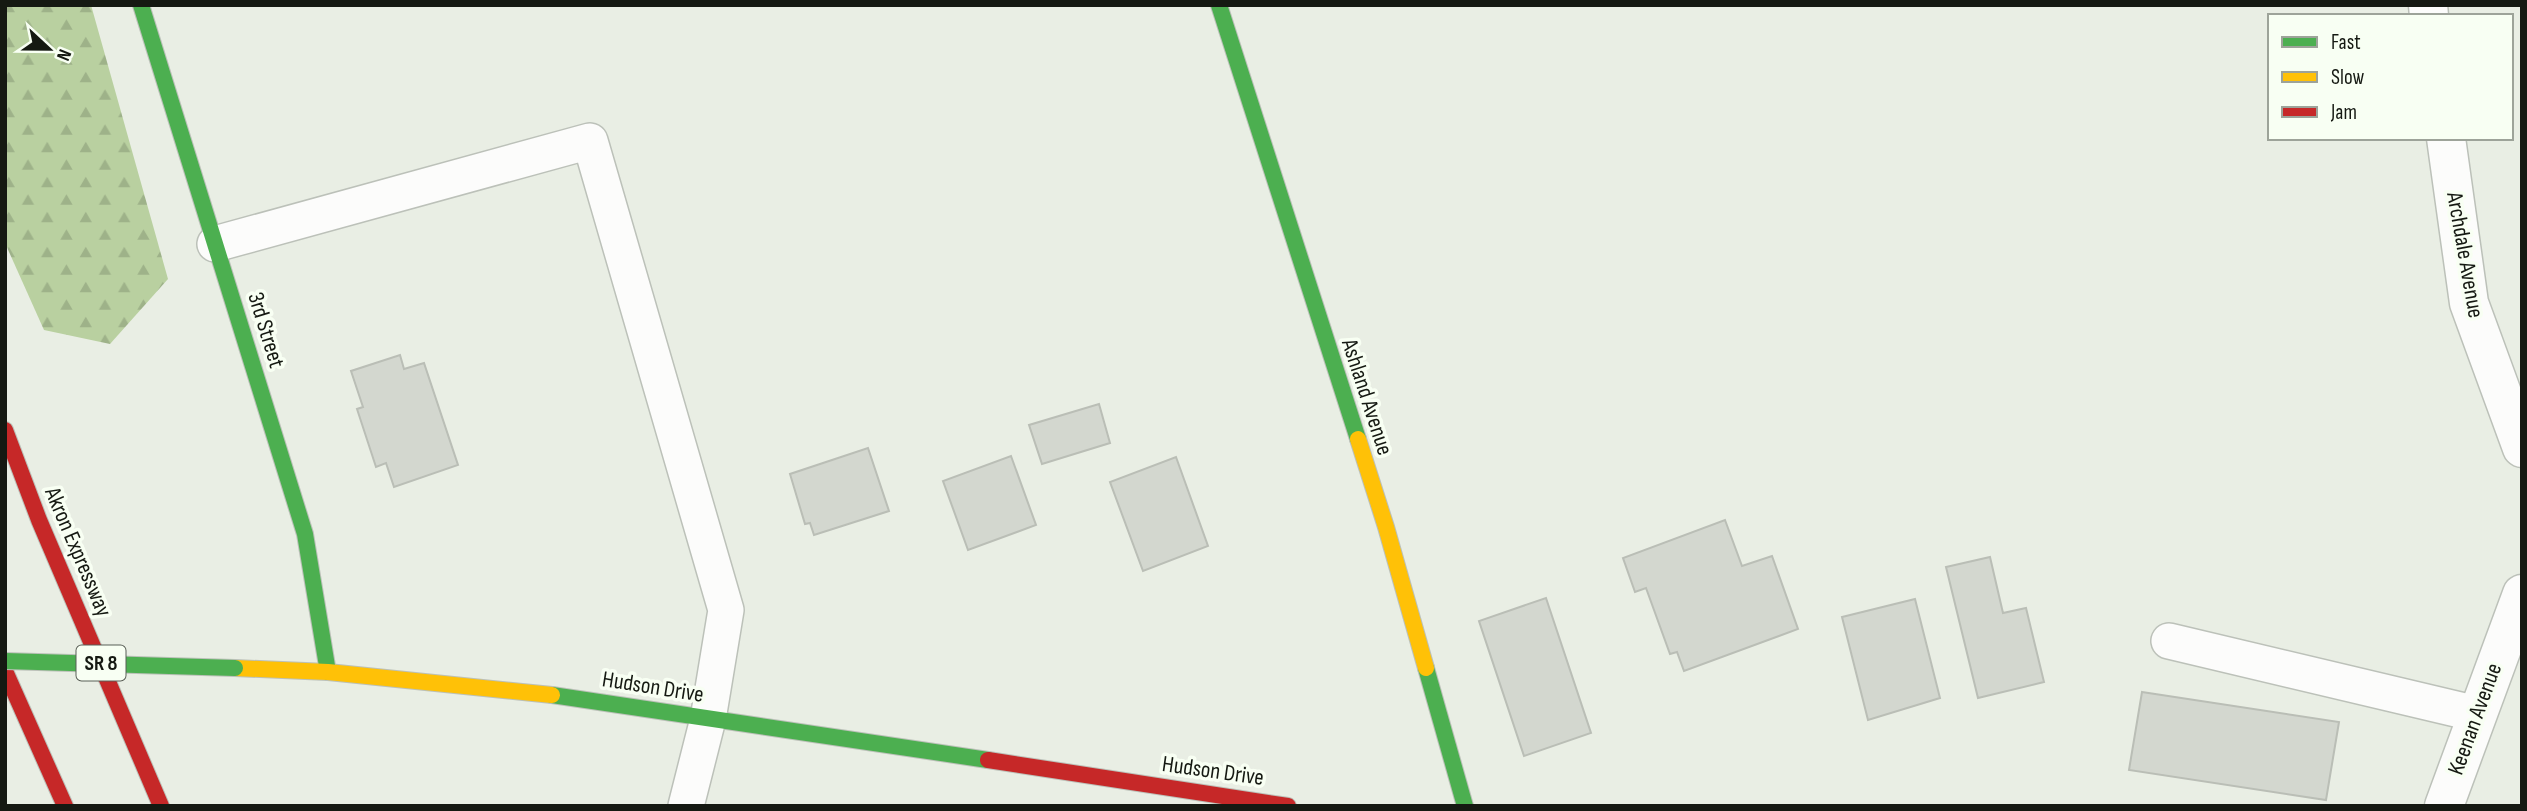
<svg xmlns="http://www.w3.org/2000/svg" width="2527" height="811" viewBox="0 0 2527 811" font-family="'Sofia Sans Condensed',sans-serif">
<defs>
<pattern id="forest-firs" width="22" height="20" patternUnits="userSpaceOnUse" patternTransform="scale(1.75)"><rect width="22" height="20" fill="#b9d0a0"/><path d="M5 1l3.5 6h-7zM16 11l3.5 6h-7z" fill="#9eb289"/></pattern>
</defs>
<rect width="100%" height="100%" fill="#e9eee4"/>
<!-- forest -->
<polygon fill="url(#forest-firs)" points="5,5 91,5 168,279 110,344 44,330 5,243"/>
<!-- building -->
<g fill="#d3d7cf" stroke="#babeb6" stroke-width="2">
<polygon points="400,355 404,369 424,363 458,465 394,487 386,463 376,467 357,409 363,407 351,371"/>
<polygon points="1099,404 1110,443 1042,464 1029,425"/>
<polygon points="868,448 889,511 814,535 810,523 805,524 790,474"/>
<polygon points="1011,456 1036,525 968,550 943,481"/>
<polygon points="1176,457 1208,546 1143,571 1110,482"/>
<polygon points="1725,520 1742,566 1772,556 1798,629 1684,671 1677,652 1670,654 1646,588 1635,592 1623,558"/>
<polygon points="1990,557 2003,613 2026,608 2044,682 1978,698 1946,567"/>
<polygon points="1546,598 1591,733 1524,756 1479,621"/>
<polygon points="1915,599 1940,698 1868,720 1842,617"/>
<polygon points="2142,692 2339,722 2326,800 2129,770"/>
</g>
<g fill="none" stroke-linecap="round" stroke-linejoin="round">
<!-- lane casing -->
<g stroke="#bcc1b9" stroke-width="38">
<g id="lane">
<polyline points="215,244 590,141 726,610 708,719 686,806"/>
<polyline points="2169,641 2477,714"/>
</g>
</g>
<!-- street casing -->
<g stroke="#bcc1b9" stroke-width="41">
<g id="street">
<polyline points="2428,5 2429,16"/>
<polyline points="2446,138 2469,303 2522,448"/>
<polyline points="2444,806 2522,594"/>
</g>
</g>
<!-- fast casing -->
<g stroke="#bcc1b9" stroke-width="18">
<g id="fast">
<polyline points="141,5 305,534 328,672"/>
<polyline points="1219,5 1358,439"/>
<polyline points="1426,668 1465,806"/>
<polyline points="552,695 988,760"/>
</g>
</g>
<!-- slow casing -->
<g stroke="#bcc1b9" stroke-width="18">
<g id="slow">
<polyline points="1358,439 1386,527 1426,668"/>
<polyline points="235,668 328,672 552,695"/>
</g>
</g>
<!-- jam casing -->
<g stroke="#bcc1b9" stroke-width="18">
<g id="jam">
<polyline points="5,430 39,520 161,806"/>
<polyline points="5,671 65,806"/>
<polyline points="988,760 1288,806"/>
</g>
</g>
<!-- lane -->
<use href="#lane" stroke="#fcfcfb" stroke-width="35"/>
<!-- street -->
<use href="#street" stroke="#fcfcfb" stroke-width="38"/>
<!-- fast -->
<use href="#fast" stroke="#4caf50" stroke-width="16"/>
<!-- slow -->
<use href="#slow" stroke="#ffc107" stroke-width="16"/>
<!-- jam -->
<use href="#jam" stroke="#c62828" stroke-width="16"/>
<!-- fast-bridge casing -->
<g stroke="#bcc1b9" stroke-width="18" stroke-linecap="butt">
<polyline id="fast-bridge" points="5,661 235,668"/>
</g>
<!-- fast-bridge -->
<use href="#fast-bridge" stroke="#4caf50" stroke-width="16"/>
</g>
<g text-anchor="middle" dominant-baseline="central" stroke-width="7" stroke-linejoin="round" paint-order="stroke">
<!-- shield labels -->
<rect fill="#f8fff3" stroke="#595e56" stroke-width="2" x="76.5" y="645.5" width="49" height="35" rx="5"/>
<g font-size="21" font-weight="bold" fill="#151912">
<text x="101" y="663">SR 8</text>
</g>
<!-- street labels -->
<g font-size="23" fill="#151912" stroke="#f8fff3">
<text transform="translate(2465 255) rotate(80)">Archdale Avenue</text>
<text transform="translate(266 330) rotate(73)">3rd Street</text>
<text transform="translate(1367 397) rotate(72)">Ashland Avenue</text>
<text transform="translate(78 552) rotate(67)">Akron Expressway</text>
<text transform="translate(653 687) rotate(9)">Hudson Drive</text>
<text transform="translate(2475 719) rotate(-70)">Keenan Avenue</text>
<text transform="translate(1213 771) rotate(8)">Hudson Drive</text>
</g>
</g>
<!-- border -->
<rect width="2527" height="811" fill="none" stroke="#151912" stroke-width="14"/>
<!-- legend -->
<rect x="2268" y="14" width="245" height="126" fill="#f8fff3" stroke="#9da399" stroke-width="2"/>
<rect x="2282" y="37" width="35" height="10" fill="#4caf50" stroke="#9da399" stroke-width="2"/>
<text x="2331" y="49" font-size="21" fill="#151912">Fast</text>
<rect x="2282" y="72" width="35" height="10" fill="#ffc107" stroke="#9da399" stroke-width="2"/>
<text x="2331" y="84" font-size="21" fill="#151912">Slow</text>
<rect x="2282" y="107" width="35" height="10" fill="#c62828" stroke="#9da399" stroke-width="2"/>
<text x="2331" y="119" font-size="21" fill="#151912">Jam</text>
<!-- north arrow -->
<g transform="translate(49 49) rotate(112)" stroke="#f8fff3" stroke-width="5" paint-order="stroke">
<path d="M0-5L12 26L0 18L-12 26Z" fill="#151912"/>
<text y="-10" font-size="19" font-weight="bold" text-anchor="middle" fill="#151912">N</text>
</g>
</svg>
